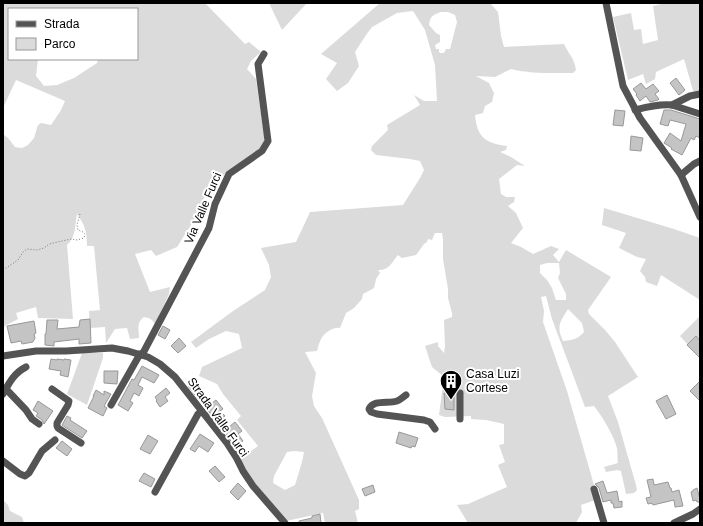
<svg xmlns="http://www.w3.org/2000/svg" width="703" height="526" viewBox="0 0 703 526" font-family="Helvetica,sans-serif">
<rect width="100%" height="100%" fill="#fff"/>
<!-- green -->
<g fill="#dbdbdb" fill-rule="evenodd">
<path d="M6,3H205L245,44L249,42L261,52L251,61L247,69L256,79L264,135C264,137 264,140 264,142C263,147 256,152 251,155C233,168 204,186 201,209L177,247L156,256L151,250L135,254L150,292L170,287L169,294L155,324C152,319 149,318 144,317C136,323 139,329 139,338L130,339L127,328L115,329L106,343L105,327L90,328L89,311L100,310L94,246H87C87,232 85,225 77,214C75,224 76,238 67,245L73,319L38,318L36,307L16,313L18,319L3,327V134L8,138L15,147L22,148L28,145L34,138L38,125L41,123L51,125L61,110L65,101L16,80L3,108V4ZM9,9H137V59H98L97,63L74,78L57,85L44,86L36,76L38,59H9Z"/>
<polygon points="269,3 307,3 282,30"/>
<path d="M380,3H490L498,12L501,36L504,47L564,44C569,55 574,57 576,70L573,73C552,73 531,74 511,69L495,77L476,76L489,83L494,93L492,102L485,106L483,113L475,115C477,137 485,143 507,146L506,150L500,152L511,157L525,166L517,165L499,179L501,194L506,197H515L514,202L508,206L516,213L523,228L511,243L521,247L533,254L551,246L559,249L553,255L559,262L566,250L611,277L588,310L589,314L605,330L615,342L638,377L608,396L618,422L636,485L637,490L634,493L626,494L621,471L617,470L606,472L604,467L618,463C617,459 618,453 617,448C614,436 602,416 594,406L585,407L552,319L546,296L541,297L544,311L543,322L567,391L598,499L581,505L582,512L576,523H468L457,505L468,504L507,487L498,465L505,462L499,445L504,444V424L486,420L471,419V416L445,417L439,415L444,377L432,367L425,346L438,342V346L444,353L445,347L444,320L452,317V313L448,298V289L443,259V239L442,233H435L432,240L428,239L427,242L424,244L416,255L402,258L398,255C391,263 390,270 378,270L380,273L376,279L374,288L363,294L362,299L354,308L346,313L340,328C334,327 325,332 321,339C319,343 318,347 317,351L305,352L316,373L312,396L314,406L322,418L359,500V509L355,511L358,523H325L323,513L286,521L258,488L240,459L258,446L237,420L241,416L223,394L217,384L199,376L202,367L242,348L239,334L226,331L209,339L196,348L191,342L233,311L265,290L271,277L269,265L261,248L296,242L310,212L403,205L420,178L424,170L420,161L410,159L376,155L371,150L372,146L388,130L387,125L420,105L414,95L424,101H437L435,65L425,30L413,11L397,13L372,27L366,35L355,52L359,66L348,83L337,91L326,79L337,63L321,54ZM441,12H448L455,15L457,22L450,49H446L444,53H440L439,52V49H436L435,45L440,42V35L436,33L429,25C430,16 433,15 441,12ZM547,263H559L560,273L558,278L566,294V300H556L552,288L547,280L540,273V265ZM568,309L582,323L584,332C578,339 573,340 563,341C556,326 560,322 568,309ZM294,451L304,452L302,462L295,485L285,490L273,483L274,476L287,452Z"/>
<polygon points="661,3 700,3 700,92 694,94 684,59 656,72 655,79 646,84 643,74 628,80 613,17 631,13 634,30 641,29 643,44 658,40 653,6 661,4"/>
<polygon points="604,208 674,229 700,238 700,300 661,275 657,286 646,282 645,277 640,271 646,259 637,257 619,248 626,233 602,225"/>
<polygon points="700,316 700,356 697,355 680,336"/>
<polygon points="82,353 103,353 103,358 87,405 67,394"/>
<polygon points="3,501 4,501 8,505 10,511 22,517 24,523 3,523"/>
</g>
<!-- building -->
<g fill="#c4c4c4" stroke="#989898">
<polygon points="676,78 685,90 679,95 670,83"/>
<polygon points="641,83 646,89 653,84 659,91 655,94 659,99 658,100 650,102 646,96 640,101 636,95 637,94 633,89"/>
<polygon points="615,110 625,111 623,126 613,125"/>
<polygon points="664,110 671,110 700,119 700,138 696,136 694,140 691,138 682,155 671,149 672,148 664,143 670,133 681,141 686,124 670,120 668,126 660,124"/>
<polygon points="631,136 643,138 641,151 630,150"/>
<polygon points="90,319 91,343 79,344 79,339 54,342 54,346 45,345 45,334 46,334 47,320 58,320 57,329 79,327 80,320"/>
<polygon points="34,321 36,333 34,334 35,338 33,342 22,344 21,341 11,343 7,326"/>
<polygon points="163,326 170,330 165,339 158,335"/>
<polygon points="696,336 700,341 700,358 687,345"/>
<polygon points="179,338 186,346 178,353 171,346"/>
<polygon points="51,359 57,360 57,359 64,360 64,359 71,360 68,377 60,375 61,371 49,369"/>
<polygon points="142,366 159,375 154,383 142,377 138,385 143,388 139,396 134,393 130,401 133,403 128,411 118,405 132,379 134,380"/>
<polygon points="104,371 118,371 117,384 104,383"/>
<polygon points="197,381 201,387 199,389 204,397 199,400 188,386"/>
<polygon points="700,381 700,401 690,391"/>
<polygon points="166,388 170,393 165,397 168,401 160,407 156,401 157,400 155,397"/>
<polygon points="96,390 104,395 104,391 111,394 104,406 107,408 103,416 88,408 94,396 93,396"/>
<polygon points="444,393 454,394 454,410 445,409"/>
<polygon points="667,395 676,414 666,419 656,401"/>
<polygon points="216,400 223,409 220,411 225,416 217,422 206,408"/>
<polygon points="38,401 53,411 44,424 42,420 36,416 38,413 33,410"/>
<polygon points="67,416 71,418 70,420 87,431 82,438 62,425"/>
<polygon points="235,422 242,431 238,434 243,441 235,447 224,431"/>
<polygon points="399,432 418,438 415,447 412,446 411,448 396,443"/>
<polygon points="200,434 214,443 208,452 199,446 195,452 190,449"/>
<polygon points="148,435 158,441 150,454 140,449"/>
<polygon points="62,441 72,449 67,456 56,448"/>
<polygon points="215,466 225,477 219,482 209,471"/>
<polygon points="144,473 155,479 151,487 139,481"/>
<polygon points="653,479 654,485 668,482 670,488 671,488 672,492 679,490 683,506 675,507 674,500 653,505 652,503 648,504 646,498 651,497 647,480"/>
<polygon points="603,481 607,493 617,491 619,502 622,501 622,507 614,508 613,503 611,503 611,500 603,502 599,488 595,484"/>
<polygon points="238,483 246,491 238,500 230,492"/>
<polygon points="373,485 375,492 365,496 362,489"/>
<polygon points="697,488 700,499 700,502 697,502 696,500 693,501 691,492 693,491 693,490"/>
<polygon points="320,514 321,523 299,523 299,521 312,518 312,516"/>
</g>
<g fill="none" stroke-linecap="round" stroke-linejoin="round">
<!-- path -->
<polyline stroke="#767676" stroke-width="1" stroke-dasharray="1 2" stroke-linecap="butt" points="3,270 18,260 23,252 27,249 37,250 44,248 49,244 62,241 71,239 77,240 84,238 85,234 83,232 78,230 77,225 80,214"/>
<!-- minor -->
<g stroke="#545454" stroke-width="7">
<polyline points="606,3 623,86 640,118 681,175 700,217"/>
<polyline points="672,105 690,96 700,94"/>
<path d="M635,110C647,107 659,104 672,105L700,114"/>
<polyline points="681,175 694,164 700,161"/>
<polyline points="142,355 209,228 215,204 229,174 262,151 268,141 258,64 264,54"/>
<polyline points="3,356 36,351 66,351 112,348 128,351 148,357 160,364 175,377 227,443 236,457 243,471 253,486 285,523"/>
<polyline points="6,389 26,410 32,419 39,424"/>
<polyline points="52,389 69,401 68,405 57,423 57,426 58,428 81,443"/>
<polyline points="460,393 460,419"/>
<path d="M3,394C9,383 14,373 26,367"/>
<path d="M406,395C403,397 400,400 397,401C388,404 374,399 369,409L371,412L377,414L424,420L430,422L435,429"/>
<polyline points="111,405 140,354"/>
<polyline points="3,461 20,474 25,476 29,473 42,451 55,440"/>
<polyline points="594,489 604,523"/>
<polyline points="155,492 198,414 202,411"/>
<polyline points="674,523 693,514 700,509"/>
</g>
</g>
<!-- icons -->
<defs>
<g id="building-pin" transform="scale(1.15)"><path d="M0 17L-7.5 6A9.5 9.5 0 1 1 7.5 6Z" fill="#000" stroke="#fff"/><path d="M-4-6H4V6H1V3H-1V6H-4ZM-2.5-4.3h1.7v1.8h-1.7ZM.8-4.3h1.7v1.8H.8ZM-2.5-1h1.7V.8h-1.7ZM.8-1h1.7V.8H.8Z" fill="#fff"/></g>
</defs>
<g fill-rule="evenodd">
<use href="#building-pin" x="451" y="381"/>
</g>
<g text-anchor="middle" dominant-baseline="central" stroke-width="4" stroke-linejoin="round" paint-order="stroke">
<!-- street labels -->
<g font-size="12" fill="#000" stroke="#fff">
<text transform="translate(203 208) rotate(-67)">Via Valle Furci</text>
<text transform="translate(218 417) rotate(54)">Strada Valle Furci</text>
</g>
<!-- poi labels -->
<g font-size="12" fill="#000" stroke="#fff" text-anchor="start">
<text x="466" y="374">Casa Luzi<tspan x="466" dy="14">Cortese</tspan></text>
</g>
</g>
<!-- border -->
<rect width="703" height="526" fill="none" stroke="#000000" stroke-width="8"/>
<!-- legend -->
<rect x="8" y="8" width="130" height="52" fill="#ffffff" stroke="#999999"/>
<rect x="16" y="21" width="20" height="6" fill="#545454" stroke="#999999"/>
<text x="44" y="28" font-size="12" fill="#000000">Strada</text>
<rect x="16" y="38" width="20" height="12" fill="#dbdbdb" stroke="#999999"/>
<text x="44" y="48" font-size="12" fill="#000000">Parco</text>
</svg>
